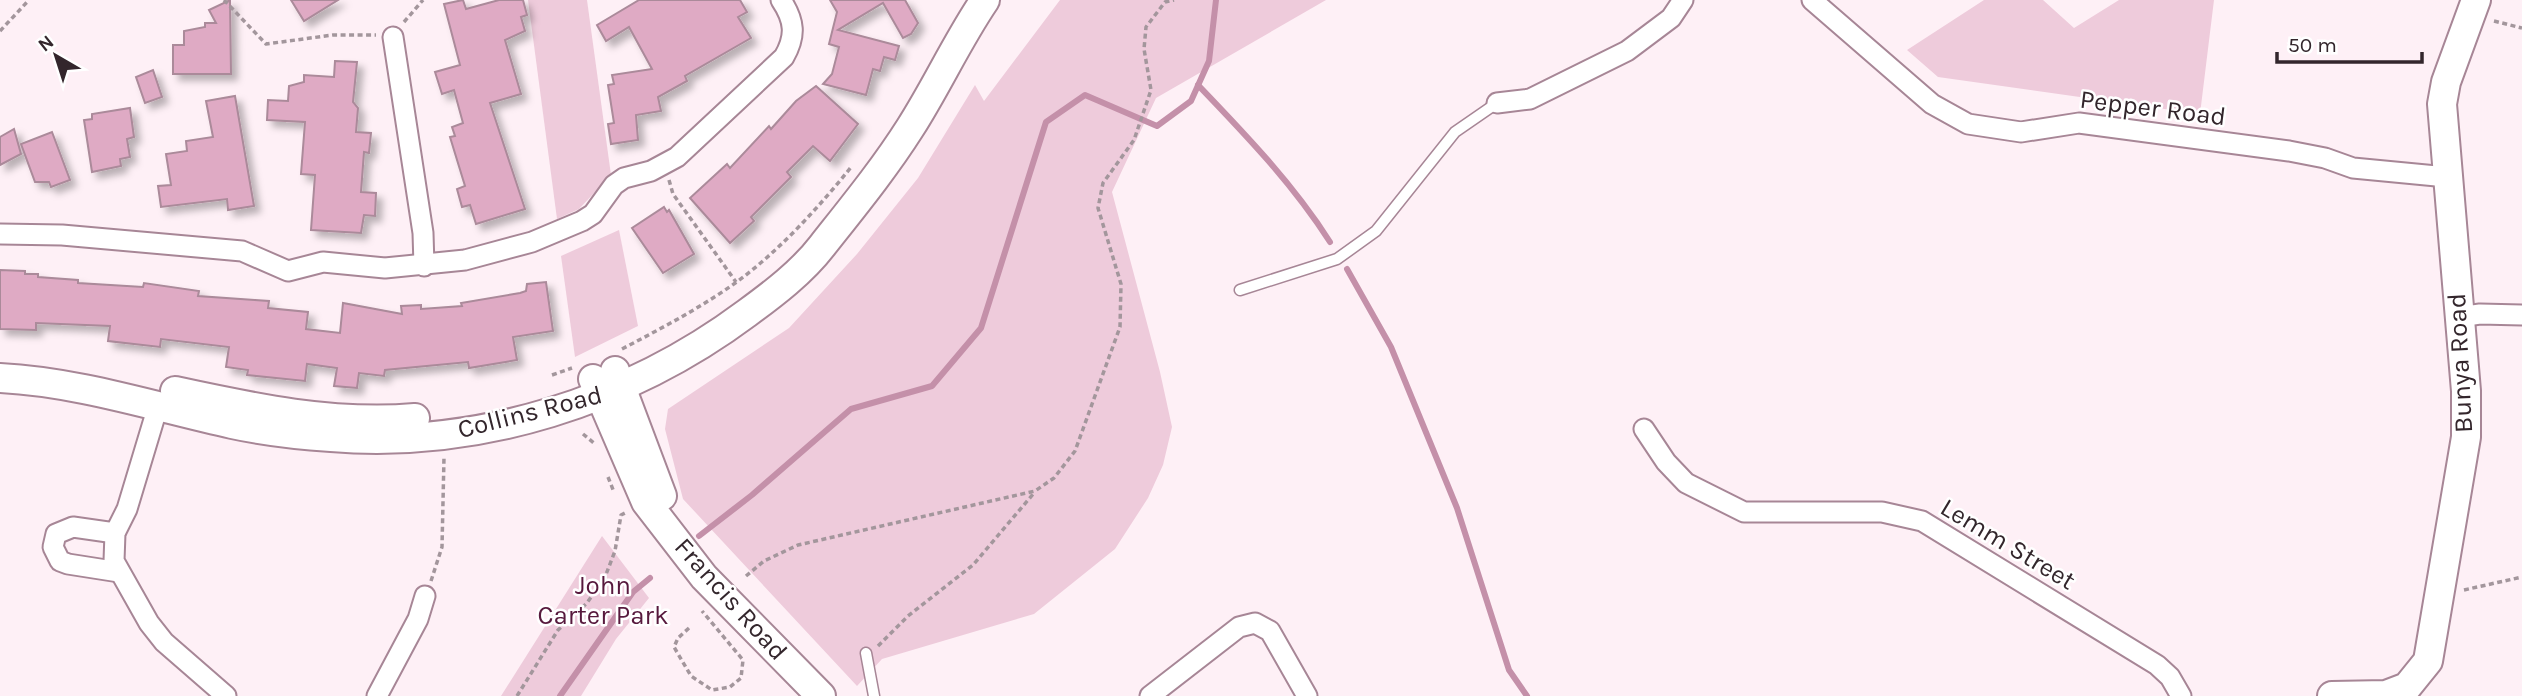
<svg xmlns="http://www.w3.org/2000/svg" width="2522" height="696" viewBox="0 0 2522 696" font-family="Karla,sans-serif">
<defs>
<filter id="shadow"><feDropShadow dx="6" dy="6" stdDeviation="3.5" flood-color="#0004"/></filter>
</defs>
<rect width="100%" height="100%" fill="#fef0f6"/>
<!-- green -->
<g fill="#eecbdb">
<polygon points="528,0 587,0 611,175 579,209 557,219"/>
<polygon points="1060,0 1326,0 1156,98 1112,192 1160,372 1172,427 1163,465 1148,498 1115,549 1034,614 882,659 857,686 683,499 665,429 668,409 789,328 857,254 918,178 975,85 984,101"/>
<polygon points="1984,0 2043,0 2074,28 2119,0 2214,0 2200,114 1938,77 1907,50"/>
<polygon points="619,230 638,326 575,357 561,256"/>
<polygon points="602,536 649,598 616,639 581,696 501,696"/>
</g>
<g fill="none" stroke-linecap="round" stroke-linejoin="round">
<!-- stream -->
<g stroke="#c490a9" stroke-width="6">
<path d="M1198,85C1245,134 1293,184 1330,242"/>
<polyline points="1347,269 1391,347 1457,508 1509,670 1527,696"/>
<polyline points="699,536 752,495 851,409 932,386 981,328 1046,122 1085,95 1157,126 1191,101 1209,61 1216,0"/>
<polyline points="560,696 633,592 650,578"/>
</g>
</g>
<!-- building -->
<g fill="#dfaac4" stroke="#ab8a9a" stroke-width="2" filter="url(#shadow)">
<polygon points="230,0 231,74 173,74 173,45 184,45 184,31 205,27 205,23 216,23 209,10"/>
<polygon points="291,0 338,0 304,21"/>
<polygon points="463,0 466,9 499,0 523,0 527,15 521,17 525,31 505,40 521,94 490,103 525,209 476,224 470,205 462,207 457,189 465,186 450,137 455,136 452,127 463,123 454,90 442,94 435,72 460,65 444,4"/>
<polygon points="639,0 740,0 747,12 738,17 751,38 685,76 687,81 658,97 661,111 636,115 638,140 611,144 608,124 614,123 608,85 614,84 612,75 652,69 629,27 606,41 597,25"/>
<polygon points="830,0 905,0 918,23 911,34 903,38 883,3 838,30 899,46 895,60 884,57 880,71 873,69 866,95 823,84 832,74 839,47 829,44 837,12"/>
<polygon points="335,61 357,62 353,102 358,108 356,132 371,133 369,153 364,152 361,192 376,193 375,216 364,215 361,233 311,230 315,175 301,174 305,122 267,120 268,100 288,101 289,86 304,82 304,75 334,77"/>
<polygon points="153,70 162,97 145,103 136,77"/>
<polygon points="816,86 858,124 830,161 813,146 787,172 791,177 751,217 754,221 730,243 690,198 727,164 730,168 769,126 771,129 796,101"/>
<polygon points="235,96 254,206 228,210 227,199 161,207 158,186 171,185 166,154 187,151 186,141 213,137 206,101"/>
<polygon points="130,108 134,137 127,139 130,157 120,159 121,166 92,172 84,120 92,119 92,114"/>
<polygon points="14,129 21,154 0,165 0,137"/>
<polygon points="52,132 70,180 51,187 49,182 35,182 21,144"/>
<polygon points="664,207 667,212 669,210 694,254 663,273 632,228"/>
<polygon points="0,270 25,271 25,274 38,274 38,277 78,280 78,283 143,287 144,283 199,291 198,296 269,301 268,308 308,312 306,329 340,333 343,303 402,314 401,306 421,305 421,309 462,306 461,303 520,293 526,291 527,284 546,282 553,331 513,337 517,360 469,368 468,362 385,370 384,376 359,373 357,388 334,386 337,368 307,364 305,381 247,375 248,370 226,367 229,347 161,339 160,347 108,341 110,326 36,323 36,330 0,329"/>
</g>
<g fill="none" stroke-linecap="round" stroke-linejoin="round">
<!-- lane casing -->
<g stroke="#a78696" stroke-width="13">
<g id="lane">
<polyline points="1240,290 1337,259 1376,231 1455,132 1497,103"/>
<polyline points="866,653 874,696"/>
</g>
</g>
<!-- street casing -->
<g stroke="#a78696" stroke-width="23">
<g id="street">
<polyline points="1812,0 1932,104 1968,124 2021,132 2079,123 2289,151 2325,158 2353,168 2447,177"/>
<polyline points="393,37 423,233 424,266"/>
<polyline points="1497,103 1530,99 1627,51 1671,18 1683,0"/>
<path d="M0,234L62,235L242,251L288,271L323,262L385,268L465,260L532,242L582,221L593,214L614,185L624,178L651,171L677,157L784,57C796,36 795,21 781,0"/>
<polyline points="2459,317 2480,314 2522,315"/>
<polyline points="158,406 127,509 115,533 114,561 149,623 164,642 226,696"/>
<polyline points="1644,429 1666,462 1686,483 1744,512 1882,512 1922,521 2157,665 2170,677 2181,696"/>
<polyline points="115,533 73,527 56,534 53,547 60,561 68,564 119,572"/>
<polyline points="377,696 418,619 425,596"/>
<polyline points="1150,696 1239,627 1255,623 1270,631 1307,696"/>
</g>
</g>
<!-- secondary casing -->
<g stroke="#a78696" stroke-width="32">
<g id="secondary">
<polyline points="615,371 662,496"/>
<path d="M0,378C79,382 155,407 232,424C264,431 299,435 331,437C479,449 629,401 747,313C773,294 802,272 822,246C852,208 884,169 910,128C937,86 957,41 985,0"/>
<polyline points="593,379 646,502 704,577 821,696"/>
<path d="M175,391C253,408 334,425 415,418"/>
<polyline points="2332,696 2386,695 2407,687 2428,661 2466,437 2466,391 2442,104 2446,82 2476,0"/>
</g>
</g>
<!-- path -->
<g stroke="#a3969c" stroke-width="3.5" stroke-dasharray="5 3.5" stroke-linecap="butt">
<polyline points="224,0 266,44 333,35 376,35"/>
<polyline points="2494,21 2522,28"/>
<polyline points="404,22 423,0"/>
<polyline points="0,31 29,0"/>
<polyline points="669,180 673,194 736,282"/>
<path d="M622,349C662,328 702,307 738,281C780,250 819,207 852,166"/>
<polyline points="552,375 572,368"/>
<polyline points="583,434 595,444"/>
<polyline points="608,477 614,492"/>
<polyline points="746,576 764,561 798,545 1035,491 1054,478 1075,451 1120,327 1121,284 1098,208 1103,183 1134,140 1151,90 1144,49 1146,27 1165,2 1174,0"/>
<polyline points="431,581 442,547 444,457"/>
<polyline points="2464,590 2522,577"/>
<polyline points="689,628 678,638 674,647 691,676 712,690 730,687 741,678 743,660 702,611"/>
<polyline points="878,646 908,616 973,565 1034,493"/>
<polyline points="517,696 558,630 587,603 605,577 615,551 621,515 625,513"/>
</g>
<!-- lane -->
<use href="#lane" stroke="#fff" stroke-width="10"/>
<!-- street -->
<use href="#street" stroke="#fff" stroke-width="19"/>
<!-- secondary -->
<use href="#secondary" stroke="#fff" stroke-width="28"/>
</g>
<g text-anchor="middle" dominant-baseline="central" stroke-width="5" stroke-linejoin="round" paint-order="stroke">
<!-- street labels -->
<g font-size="26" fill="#33262c" stroke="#fff">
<text transform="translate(2153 108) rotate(7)">Pepper Road</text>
<text transform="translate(2460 363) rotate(-93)">Bunya Road</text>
<text transform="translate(530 412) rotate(-14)">Collins Road</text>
<text transform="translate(2008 544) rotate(31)">Lemm Street</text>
<text transform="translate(731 599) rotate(48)">Francis Road</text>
</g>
<!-- park labels -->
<g font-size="26" fill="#57193d" stroke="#fff">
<text x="603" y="585">John<tspan x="603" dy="30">Carter Park</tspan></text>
</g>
</g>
<!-- north arrow -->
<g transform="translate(56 56) rotate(321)" stroke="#ffffff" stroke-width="5" paint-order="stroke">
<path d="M0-5L12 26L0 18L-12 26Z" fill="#33262c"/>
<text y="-10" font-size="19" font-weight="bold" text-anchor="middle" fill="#33262c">N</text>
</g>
<!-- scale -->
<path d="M2277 52v10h145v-10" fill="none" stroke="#33262c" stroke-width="3.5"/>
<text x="2288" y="52" font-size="21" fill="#33262c" stroke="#ffffff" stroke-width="5" paint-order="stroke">50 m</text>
</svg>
